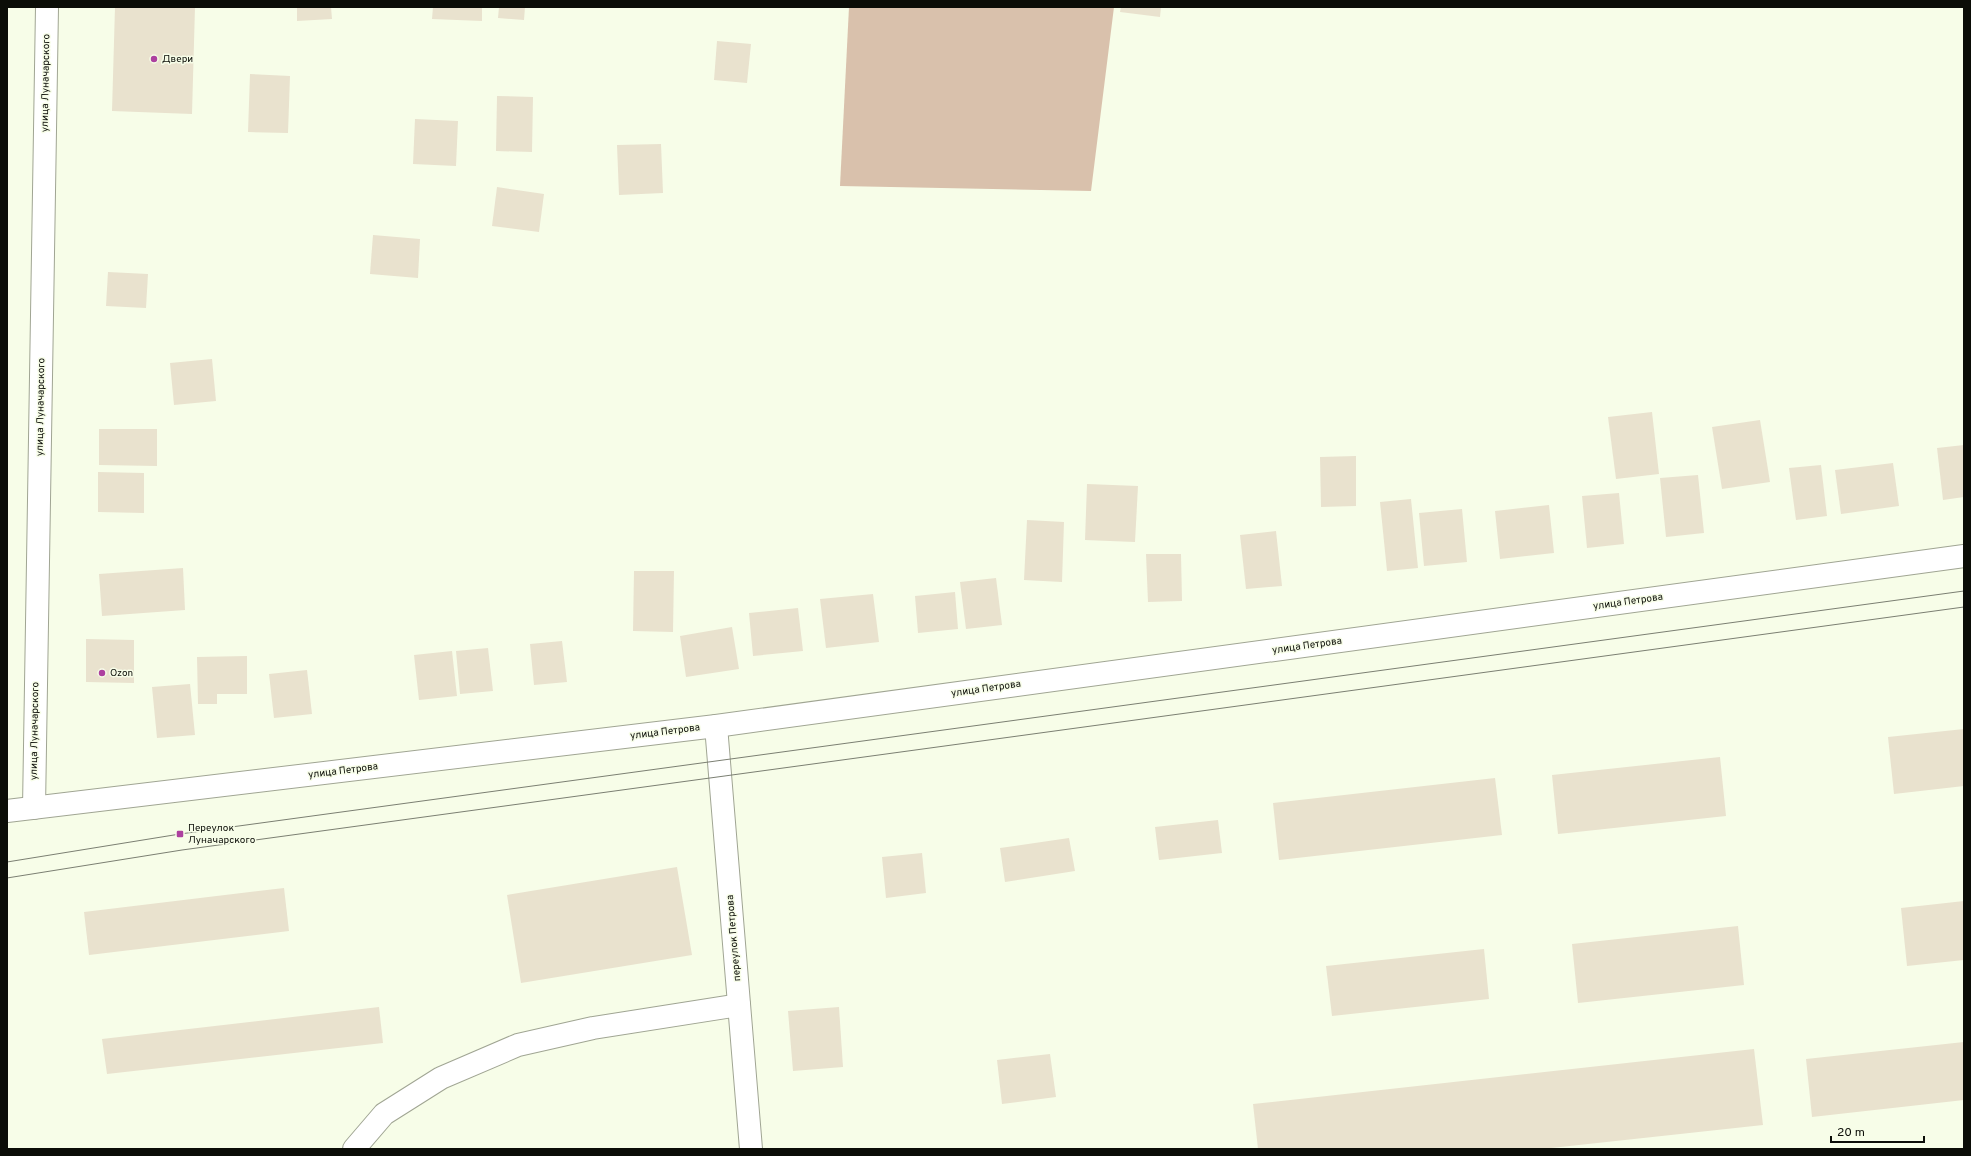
<svg xmlns="http://www.w3.org/2000/svg" width="1971" height="1156" viewBox="0 0 1971 1156" font-family="Overpass,sans-serif">
<rect width="100%" height="100%" fill="#f7fde8"/>
<!-- green -->
<polygon fill="#d9c1ac" points="849,7 1114,7 1091,191 840,186"/>
<!-- building -->
<g fill="#e9e2ce">
<polygon points="115,7 195,7 192,114 112,111"/>
<polygon points="297,7 331,7 332,19 297,21"/>
<polygon points="433,7 482,7 482,21 432,19"/>
<polygon points="499,7 525,7 524,20 498,18"/>
<polygon points="1121,7 1161,7 1160,17 1120,12"/>
<polygon points="717,41 751,44 747,83 714,80"/>
<polygon points="250,74 290,76 288,133 248,132"/>
<polygon points="497,96 533,97 532,152 496,151"/>
<polygon points="415,119 458,121 456,166 413,164"/>
<polygon points="661,144 663,193 619,195 617,145"/>
<polygon points="497,187 544,194 539,232 492,226"/>
<polygon points="373,235 420,239 418,278 370,274"/>
<polygon points="108,272 148,274 146,308 106,306"/>
<polygon points="212,359 216,401 174,405 170,363"/>
<polygon points="1652,412 1659,474 1616,479 1608,417"/>
<polygon points="1760,420 1770,482 1722,489 1712,427"/>
<polygon points="99,429 157,429 157,466 99,465"/>
<polygon points="1964,445 1964,497 1943,500 1937,448"/>
<polygon points="1356,456 1356,506 1321,507 1320,457"/>
<polygon points="1893,463 1899,506 1841,514 1835,470"/>
<polygon points="1821,465 1827,516 1796,520 1789,468"/>
<polygon points="98,472 144,473 144,513 98,512"/>
<polygon points="1698,475 1704,533 1666,537 1660,478"/>
<polygon points="1087,484 1138,486 1135,542 1085,540"/>
<polygon points="1619,493 1624,544 1587,548 1582,496"/>
<polygon points="1411,499 1418,568 1387,571 1380,502"/>
<polygon points="1549,505 1554,553 1500,559 1495,511"/>
<polygon points="1462,509 1467,562 1424,566 1419,513"/>
<polygon points="1027,520 1064,522 1062,582 1024,580"/>
<polygon points="1276,531 1282,586 1246,589 1240,535"/>
<polygon points="1146,554 1181,554 1182,601 1148,602"/>
<polygon points="183,568 185,610 102,616 99,574"/>
<polygon points="634,571 674,571 673,632 633,631"/>
<polygon points="996,578 1002,625 966,629 960,582"/>
<polygon points="955,592 958,629 918,633 915,596"/>
<polygon points="873,594 879,642 826,648 820,599"/>
<polygon points="798,608 803,651 753,656 749,613"/>
<polygon points="732,627 739,669 686,677 680,636"/>
<polygon points="86,639 134,640 134,683 86,682"/>
<polygon points="562,641 567,682 534,685 530,644"/>
<polygon points="488,648 493,691 460,694 456,651"/>
<polygon points="452,651 457,696 419,700 414,655"/>
<polygon points="247,656 247,694 217,694 217,704 198,704 197,657"/>
<polygon points="307,670 312,714 274,718 269,674"/>
<polygon points="190,684 195,735 157,738 152,687"/>
<polygon points="1964,729 1964,786 1894,794 1888,737"/>
<polygon points="1720,757 1726,816 1558,834 1552,775"/>
<polygon points="1495,778 1502,835 1279,860 1273,803"/>
<polygon points="1218,820 1222,853 1159,860 1155,827"/>
<polygon points="1069,838 1075,871 1005,882 1000,848"/>
<polygon points="922,853 926,893 886,898 882,857"/>
<polygon points="677,867 692,955 521,983 507,895"/>
<polygon points="284,888 289,931 89,955 84,912"/>
<polygon points="1964,901 1964,960 1907,966 1901,908"/>
<polygon points="1738,926 1744,985 1578,1003 1572,944"/>
<polygon points="1484,949 1489,999 1332,1016 1326,966"/>
<polygon points="379,1007 383,1043 107,1074 102,1039"/>
<polygon points="839,1007 843,1067 793,1071 788,1011"/>
<polygon points="1964,1042 1964,1100 1812,1117 1806,1059"/>
<polygon points="1754,1049 1763,1125 1542,1149 1258,1149 1253,1104"/>
<polygon points="1050,1054 1056,1097 1002,1104 997,1060"/>
</g>
<g fill="none" stroke-linecap="round" stroke-linejoin="round">
<!-- minor casing -->
<g stroke="#a0a593" stroke-width="24">
<g id="minor">
<polyline points="716,726 751,1149"/>
<polyline points="34,808 47,7"/>
<polyline points="7,811 716,726 1964,556"/>
<polyline points="354,1149 384,1114 441,1078 518,1045 593,1028 739,1005"/>
</g>
</g>
<!-- minor -->
<use href="#minor" stroke="#fff" stroke-width="22"/>
<!-- tram -->
<g stroke="#7b7f72" stroke-width="1">
<polyline points="7,862 180,834 1964,591"/>
<polyline points="7,878 182,850 1964,607"/>
</g>
</g>
<!-- markers -->
<g fill="#ad409f" stroke="#f7fde8" stroke-width="1.5">
<circle cx="154" cy="59" r="4"/>
<circle cx="102" cy="673" r="4"/>
<rect x="176" y="830" width="8" height="8" rx="2"/>
</g>
<g text-anchor="middle" dominant-baseline="central" stroke-width="3" stroke-linejoin="round" paint-order="stroke">
<!-- poi labels -->
<g font-size="10" fill="#0b0d07" stroke="#f7fde8" text-anchor="start">
<text x="162" y="59">Двери</text>
<text x="110" y="673">Ozon</text>
<text x="188" y="828">Переулок<tspan x="188" dy="12">Луначарского</tspan></text>
</g>
<!-- street labels -->
<g font-size="10" fill="#0b0d07" stroke="#f7fde8">
<text transform="translate(46 83) rotate(-89)">улица Луначарского</text>
<text transform="translate(41 407) rotate(-89)">улица Луначарского</text>
<text transform="translate(1628 602) rotate(-8)">улица Петрова</text>
<text transform="translate(1307 646) rotate(-8)">улица Петрова</text>
<text transform="translate(986 689) rotate(-8)">улица Петрова</text>
<text transform="translate(35 731) rotate(-89)">улица Луначарского</text>
<text transform="translate(665 732) rotate(-7)">улица Петрова</text>
<text transform="translate(343 771) rotate(-7)">улица Петрова</text>
<text transform="translate(734 938) rotate(-95)">переулок Петрова</text>
</g>
</g>
<!-- border -->
<rect width="1971" height="1156" fill="none" stroke="#0b0d07" stroke-width="16"/>
<!-- scale -->
<path d="M1831 1136v6h93v-6" fill="none" stroke="#0b0d07" stroke-width="2"/>
<text x="1837" y="1136" font-size="12" fill="#0b0d07" stroke="#f7fde8" stroke-width="3" paint-order="stroke">20 m</text>
</svg>
